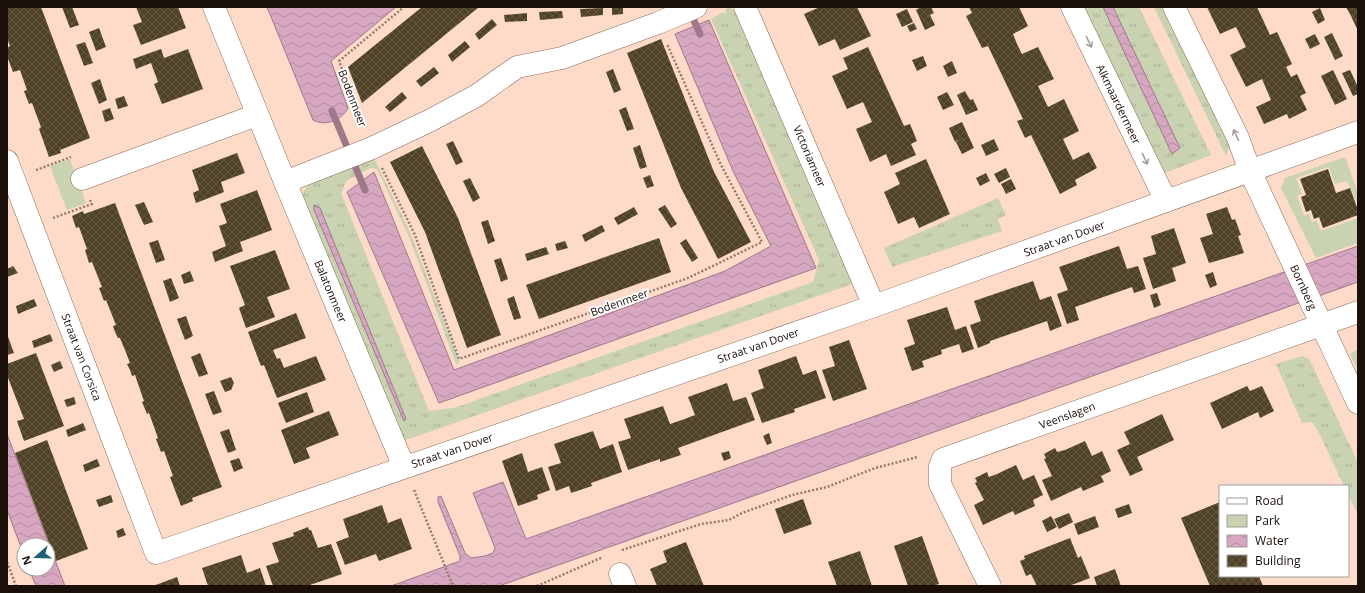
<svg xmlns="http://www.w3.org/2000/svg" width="1365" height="593" viewBox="0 0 1365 593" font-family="'Open Sans',sans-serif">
<defs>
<pattern id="grass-tufts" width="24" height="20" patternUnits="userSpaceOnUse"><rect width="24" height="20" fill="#c9d2b1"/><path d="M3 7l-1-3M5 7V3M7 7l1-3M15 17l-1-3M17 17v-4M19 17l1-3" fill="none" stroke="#acb397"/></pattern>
<pattern id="water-waves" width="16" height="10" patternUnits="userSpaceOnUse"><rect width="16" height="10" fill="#d7a6c1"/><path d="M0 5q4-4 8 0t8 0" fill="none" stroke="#b88ea4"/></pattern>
<pattern id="building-cross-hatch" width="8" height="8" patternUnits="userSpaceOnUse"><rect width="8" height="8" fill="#4f4227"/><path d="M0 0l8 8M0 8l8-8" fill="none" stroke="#645943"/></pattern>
</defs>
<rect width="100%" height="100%" fill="#fddbc8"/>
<!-- grass -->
<g fill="url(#grass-tufts)">
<polygon points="1081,7 1103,7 1172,154 1180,148 1113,7 1139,7 1211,155 1165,173 1160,169"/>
<polygon points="1154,7 1166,7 1230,146 1226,156"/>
<polygon points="729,8 734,10 738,14 858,282 403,441 304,206 302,194 310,182 373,156 410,232 460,363 456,364 410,239 377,169 370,168 346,181 341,193 429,411 453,408 467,404 479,399 813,282 819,260 711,19 723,12 724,14 726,14 725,9"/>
<polygon points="998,198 1006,215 998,219 1002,231 892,267 884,248"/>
<polygon points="1358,349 1358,370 1350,354"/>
<polygon points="1302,356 1309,359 1313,367 1358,463 1358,515 1348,494 1348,486 1344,486 1319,433 1312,422 1302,423 1276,364"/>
</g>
<!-- green -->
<g fill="#c9d2b1">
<polygon points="1345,157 1358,193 1358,205 1347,181 1335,184 1329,167 1296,178 1302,194 1297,196 1304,216 1309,214 1312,222 1317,221 1321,231 1358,218 1358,243 1316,258 1281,188 1285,178"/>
<polygon points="70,159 86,203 67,210 50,166"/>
</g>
<!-- water -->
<g fill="url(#water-waves)" stroke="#9e798a">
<path d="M267,7H396L331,61L348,108C342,120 325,127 313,120Z"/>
<polygon points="1103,7 1113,7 1180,148 1172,154"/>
<polygon points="709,20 816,268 439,403 347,192 374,172 454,370 725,271 771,246 733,171 675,34"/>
<polygon points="314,205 320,208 406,419 404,421 314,210"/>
<polygon points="1358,246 1358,282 499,586 391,586 460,561 460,556 438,502 438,497 441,496 465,553 471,558 485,556 493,553 495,548 473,493 503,482 526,539"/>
<polygon points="7,434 65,586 36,586 29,569 48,569 48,545 24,545 24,555 7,510"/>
</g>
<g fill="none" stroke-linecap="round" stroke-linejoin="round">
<!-- stream -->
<g stroke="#9e798a" stroke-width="7">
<polyline points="690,12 700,34"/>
<polyline points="332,111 365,190"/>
</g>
</g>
<!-- building -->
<g fill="url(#building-cross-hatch)">
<polygon points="7,7 41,7 90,138 60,150 61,153 49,157 39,129 41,127 32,103 29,104 24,91 27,90 20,70 13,72 7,56 7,48 10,46 7,38"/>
<polygon points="62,7 72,7 79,25 70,28"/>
<polygon points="136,7 178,7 186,28 141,45 133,25 142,22"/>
<polygon points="422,7 479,7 362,103 348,67"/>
<polygon points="612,7 623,7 623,14 612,15"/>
<polygon points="820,7 857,7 871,36 840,50 835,39 819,46 804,14"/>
<polygon points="921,7 931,7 934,13 930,15 935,25 925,30 916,10"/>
<polygon points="969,7 1019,7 1028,26 1013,34 1017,44 1022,54 1038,47 1054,79 1038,86 1048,107 1064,99 1079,131 1063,139 1073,160 1089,152 1097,168 1075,180 1077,185 1060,194 1031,135 1025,138 1017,121 1023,119 988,46 982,48 966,16 972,13"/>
<polygon points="1207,7 1257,7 1270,35 1277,32 1292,64 1286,67 1291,77 1297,74 1306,93 1300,96 1307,110 1289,119 1287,114 1264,124 1256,107 1271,100 1262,79 1246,87 1230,55 1246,47 1236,27 1220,34"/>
<polygon points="1346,7 1358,7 1358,31 1351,16"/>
<polygon points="603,8 603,15 581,17 580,9"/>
<polygon points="1320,8 1325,20 1318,24 1312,12"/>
<polygon points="907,9 913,22 902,27 896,14"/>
<polygon points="562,11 563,18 540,20 539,12"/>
<polygon points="527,13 527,21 505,22 504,15"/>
<polygon points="492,19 497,25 479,40 475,34"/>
<polygon points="914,23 917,29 910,32 907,26"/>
<polygon points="99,28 106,47 96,51 89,32"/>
<polygon points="1332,33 1343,56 1335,60 1324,37"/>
<polygon points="1315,34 1320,44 1310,49 1305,39"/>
<polygon points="661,39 714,172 751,242 718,259 681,188 627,53"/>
<polygon points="465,41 470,47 452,62 448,55"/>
<polygon points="85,42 93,63 84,66 76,45"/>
<polygon points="868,47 904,126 910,124 917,141 911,144 916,155 891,166 886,154 870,162 856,129 872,122 863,102 847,109 832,76 848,69 843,58"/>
<polygon points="161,49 164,58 188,49 203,89 162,104 154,84 158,82 151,63 136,69 133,59"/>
<polygon points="923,56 927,66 917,71 912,60"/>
<polygon points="952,61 957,73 948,77 943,66"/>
<polygon points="434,67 439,73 421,87 416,81"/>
<polygon points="613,69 621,90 614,93 606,72"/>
<polygon points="1333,70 1347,99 1335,105 1321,76"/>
<polygon points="1350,70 1358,87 1358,94 1353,96 1342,73"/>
<polygon points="100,79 107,100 99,104 91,83"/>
<polygon points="965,91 970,100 973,99 978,110 966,115 957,95"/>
<polygon points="402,92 407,98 390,112 385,107"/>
<polygon points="947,92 954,105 943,110 937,97"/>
<polygon points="124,96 128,106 118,109 115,99"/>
<polygon points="626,107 634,129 627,131 619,110"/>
<polygon points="110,108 114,119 105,122 102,111"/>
<polygon points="962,122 974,148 962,154 956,142 964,138 955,142 949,128"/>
<polygon points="994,139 999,150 986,156 981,145"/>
<polygon points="453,141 463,162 456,165 446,144"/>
<polygon points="640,145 647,167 640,169 633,148"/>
<polygon points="422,146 458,218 501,335 467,348 425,232 390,162"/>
<polygon points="237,153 245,173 221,182 224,192 196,203 193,193 199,190 192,170"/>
<polygon points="926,159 950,214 919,228 914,217 898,224 884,192 900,184 895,173"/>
<polygon points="1006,168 1010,177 999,183 994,174"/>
<polygon points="1328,169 1336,193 1350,188 1358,210 1358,215 1323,228 1319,217 1314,219 1311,210 1306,212 1301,197 1306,195 1300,179"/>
<polygon points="986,173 990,181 980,186 976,178"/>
<polygon points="650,175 654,186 647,188 643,178"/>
<polygon points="470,178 480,198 473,202 463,181"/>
<polygon points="1011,179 1016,189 1006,194 1001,184"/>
<polygon points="257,190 272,230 240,242 243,251 215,262 212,252 226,246 219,226 227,223 220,204"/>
<polygon points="144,202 153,222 144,225 135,205"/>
<polygon points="115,203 222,487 192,498 193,501 181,506 170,477 173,476 164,451 161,452 156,439 158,438 149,413 147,414 142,402 144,401 135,375 132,376 130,370 127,364 130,363 125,350 120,338 118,338 115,332 113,326 116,325 106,300 104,301 99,288 102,287 92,262 89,263 85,250 87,249 79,227 76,228 72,216 83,211 84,214"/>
<polygon points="665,205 677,224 671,228 658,209"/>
<polygon points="634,207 638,214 618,225 614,218"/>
<polygon points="1227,207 1232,220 1235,219 1241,235 1238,236 1244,253 1209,263 1200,238 1213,234 1206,214"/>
<polygon points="488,220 495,241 488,244 481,222"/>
<polygon points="602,225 605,231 585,242 582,235"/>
<polygon points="1174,228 1186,263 1172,268 1176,281 1153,289 1143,258 1156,254 1151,236"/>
<polygon points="659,238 671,272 539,319 526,285"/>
<polygon points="686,239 698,258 692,262 680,243"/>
<polygon points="158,240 165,260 156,263 149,243"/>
<polygon points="565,241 568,248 557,251 555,244"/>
<polygon points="1119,246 1127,269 1138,266 1146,289 1134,293 1132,287 1075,307 1079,320 1067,324 1057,294 1068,290 1059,267"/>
<polygon points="546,247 549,254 527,261 525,254"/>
<polygon points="275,250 290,289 267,297 275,317 246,328 239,308 245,305 230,266"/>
<polygon points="501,258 508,279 501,282 494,260"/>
<polygon points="13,266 18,273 7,277 7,269"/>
<polygon points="190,271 194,281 184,284 181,275"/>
<polygon points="1213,272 1217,285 1210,288 1205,275"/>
<polygon points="171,278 179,298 170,302 163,281"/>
<polygon points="1033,281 1040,300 1051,296 1062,326 1050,331 1047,321 990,341 990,343 978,348 970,325 981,321 974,301"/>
<polygon points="1157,293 1161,305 1154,308 1150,295"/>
<polygon points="514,296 521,318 514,320 507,299"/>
<polygon points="34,299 37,306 18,314 16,306"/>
<polygon points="947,307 955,330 966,326 974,349 962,353 959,344 941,350 942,354 922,361 924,367 912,371 904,348 915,344 907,320"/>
<polygon points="296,313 306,338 273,350 277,359 280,358 284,368 316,356 326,380 277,398 264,365 261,366 248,332"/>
<polygon points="186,316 193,336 185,340 177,319"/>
<polygon points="7,334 14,353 7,355"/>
<polygon points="50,334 53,341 34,348 32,341"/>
<polygon points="849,340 867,389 833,401 822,370 835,366 829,347"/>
<polygon points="36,353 64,426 24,441 17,421 24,419 7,375 7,364"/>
<polygon points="200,353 208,374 199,377 191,357"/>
<polygon points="796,356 803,375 816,370 826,398 794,409 795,412 762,423 751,393 764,388 758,370"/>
<polygon points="60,361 63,368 54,372 51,365"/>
<polygon points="231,377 234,383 231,390 225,392 220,381"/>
<polygon points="727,383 733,401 746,397 755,420 678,448 681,455 660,462 660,459 628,470 618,442 631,438 624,419 663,406 670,424 682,420 695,415 688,397"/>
<polygon points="1247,386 1250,391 1262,386 1274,411 1260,418 1258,412 1222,429 1210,403"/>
<polygon points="214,391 222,412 213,415 205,394"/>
<polygon points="307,392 314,412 286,423 278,403"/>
<polygon points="74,397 76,404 67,407 64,400"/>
<polygon points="329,411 339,435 306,448 310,458 294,464 281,430"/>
<polygon points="1162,414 1174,440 1137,457 1143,470 1130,476 1117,450 1130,444 1124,432"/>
<polygon points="83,423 86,430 68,437 66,430"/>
<polygon points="229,429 236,450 228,453 220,432"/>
<polygon points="593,431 600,449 613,444 622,472 591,483 592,486 571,493 569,486 556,491 548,467 561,463 554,444"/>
<polygon points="769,433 772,443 767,445 763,436"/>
<polygon points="47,440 88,549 56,561 15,453"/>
<polygon points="1085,441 1092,456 1102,451 1111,471 1101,476 1104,482 1083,491 1081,487 1051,501 1042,480 1052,476 1044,459 1046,458 1044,454 1055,448 1057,452 1065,450"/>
<polygon points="729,451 731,458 724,461 721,453"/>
<polygon points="522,453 528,472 542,467 550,490 537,495 538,499 518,506 502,461"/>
<polygon points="239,458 243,468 234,472 230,461"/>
<polygon points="97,459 100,466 85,472 83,465"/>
<polygon points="1016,465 1023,480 1034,475 1043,495 1033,500 1035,506 1015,515 1013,511 983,525 974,505 984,500 975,483 977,482 975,478 987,472 989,477 997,474"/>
<polygon points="111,495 113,502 99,507 96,500"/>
<polygon points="803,499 812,524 784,534 775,509"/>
<polygon points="1220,502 1220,576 1259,576 1263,586 1210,586 1181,518"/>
<polygon points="1129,504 1132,513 1118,518 1115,509"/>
<polygon points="382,505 388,523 401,518 412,549 379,561 376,554 345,565 336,542 349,537 343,519"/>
<polygon points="1069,513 1073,522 1059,529 1054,519"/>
<polygon points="1051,516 1057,527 1047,532 1042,521"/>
<polygon points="1095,516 1099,527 1078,535 1074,524"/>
<polygon points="308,527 309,530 311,530 318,548 331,544 342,574 307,586 273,586 266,566 279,562 272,543 294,536 293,533"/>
<polygon points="123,528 126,535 118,538 116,531"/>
<polygon points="922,536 939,584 933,586 908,586 894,546"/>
<polygon points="1070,538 1078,558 1081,556 1090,578 1069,586 1037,586 1031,574 1026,576 1020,561 1025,559 1024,556"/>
<polygon points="686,542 704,586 657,586 650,569 667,562 663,551"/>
<polygon points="860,551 872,586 837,586 828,562"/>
<polygon points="241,555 247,573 260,568 266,586 208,586 202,568"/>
<polygon points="1115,569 1121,586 1097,586 1094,577"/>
<polygon points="177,577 180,586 153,586"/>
</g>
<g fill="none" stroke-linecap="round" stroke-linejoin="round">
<!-- street casing -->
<g stroke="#886b5a" stroke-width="23">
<g id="street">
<polyline points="214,7 285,182 404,467"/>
<polyline points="745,7 874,306"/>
<polyline points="1072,7 1166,201"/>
<polyline points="1174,7 1238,138 1250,171"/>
<polyline points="7,161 156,553 874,306 1358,132"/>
<polyline points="82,179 257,115"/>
<polyline points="285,182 372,148 429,121 476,96 517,67 562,58 658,23 696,7"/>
<polyline points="620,574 625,586"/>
<polyline points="990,586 940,484 940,466 943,459 1358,312"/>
</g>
</g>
<!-- secondary casing -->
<g stroke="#886b5a" stroke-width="23">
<polyline id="secondary" points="1250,171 1358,403"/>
</g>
<!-- path -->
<g stroke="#937c6f" stroke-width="2.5" stroke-dasharray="2 2" stroke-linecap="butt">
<polyline points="363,125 339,61 404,7"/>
<polyline points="382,168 415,235 459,359 688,278 762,242 721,165 667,44"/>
<polyline points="36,170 71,157"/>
<polyline points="53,218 92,204 90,200"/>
<polyline points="414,490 453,586"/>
<polyline points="622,550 701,524 729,520 742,513 792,495 827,487 875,468 918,457"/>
<polyline points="7,562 16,586"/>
<polyline points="537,586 603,557"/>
</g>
<!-- street -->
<use href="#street" stroke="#fff" stroke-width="22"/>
<!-- secondary -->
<use href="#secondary" stroke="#fff" stroke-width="22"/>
</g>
<!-- one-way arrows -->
<defs><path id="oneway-shaft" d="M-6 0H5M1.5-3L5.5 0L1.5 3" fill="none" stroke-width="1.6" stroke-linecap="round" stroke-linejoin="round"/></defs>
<g stroke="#a39f9d">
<use href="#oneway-shaft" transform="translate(1089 42) rotate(64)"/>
<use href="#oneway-shaft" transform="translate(1236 135) rotate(-115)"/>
<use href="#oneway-shaft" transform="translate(1145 159) rotate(64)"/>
</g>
<g text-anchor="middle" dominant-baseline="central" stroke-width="4" stroke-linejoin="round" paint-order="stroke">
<!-- street labels -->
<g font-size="11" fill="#1a0f09" stroke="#fff">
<text transform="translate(353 98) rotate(69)">Bodenmeer</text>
<text transform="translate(1119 104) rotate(64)">Alkmaardermeer</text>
<text transform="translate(810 156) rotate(67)">Victoriameer</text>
<text transform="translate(1064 238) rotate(-20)">Straat van Dover</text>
<text transform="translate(1304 287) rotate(65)">Bornberg</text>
<text transform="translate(331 291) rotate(67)">Balatonmeer</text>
<text transform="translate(619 302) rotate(-20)">Bodenmeer</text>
<text transform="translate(758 345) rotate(-19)">Straat van Dover</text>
<text transform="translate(82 357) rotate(69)">Straat van Corsica</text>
<text transform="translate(1067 415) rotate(-20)">Veenslagen</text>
<text transform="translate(452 450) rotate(-19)">Straat van Dover</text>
</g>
</g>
<!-- border -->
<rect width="1365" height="593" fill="none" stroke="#1a0f09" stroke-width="16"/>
<!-- legend -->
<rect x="1219" y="485" width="130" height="92" fill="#ffffff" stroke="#a39f9d"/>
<rect x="1227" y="498" width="20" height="6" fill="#ffffff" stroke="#a39f9d"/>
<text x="1255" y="505" font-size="12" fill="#1a0f09">Road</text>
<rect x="1227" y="515" width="20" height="12" fill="#c9d2b1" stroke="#a39f9d"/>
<text x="1255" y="525" font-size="12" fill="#1a0f09">Park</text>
<rect x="1227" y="535" width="20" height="12" fill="url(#water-waves)" stroke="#a39f9d"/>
<text x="1255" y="545" font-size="12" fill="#1a0f09">Water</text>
<rect x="1227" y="555" width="20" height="12" fill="url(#building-cross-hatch)" stroke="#a39f9d"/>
<text x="1255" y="565" font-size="12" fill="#1a0f09">Building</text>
<!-- north arrow -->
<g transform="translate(36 557) rotate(250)"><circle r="19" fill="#ffffff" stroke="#a39f9d"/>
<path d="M0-3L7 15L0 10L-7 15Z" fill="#1f6275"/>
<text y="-6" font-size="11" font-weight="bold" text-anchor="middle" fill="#1a0f09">N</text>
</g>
</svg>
